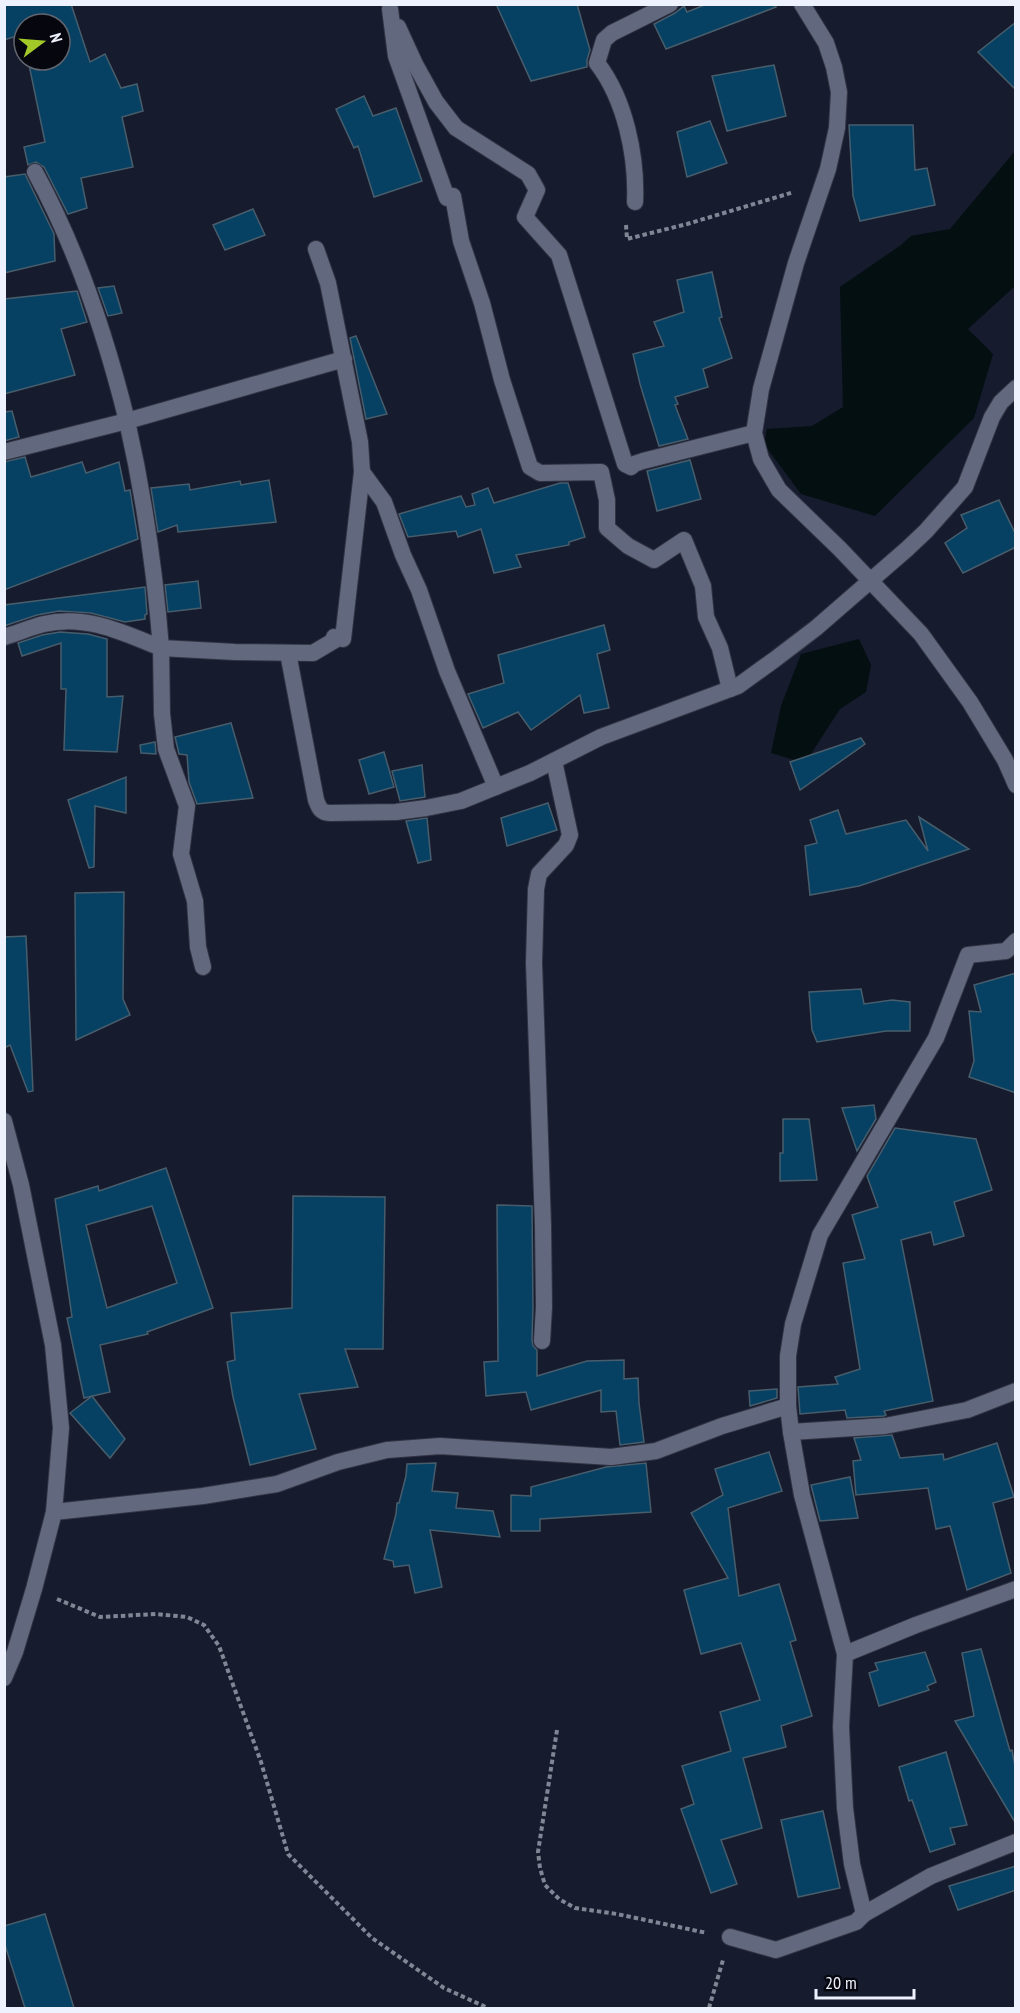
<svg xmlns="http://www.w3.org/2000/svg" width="1020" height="2013" viewBox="0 0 1020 2013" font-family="'PT Sans Narrow',sans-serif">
<rect width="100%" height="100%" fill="#161b2d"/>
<!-- water -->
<g fill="#030f11">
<polygon points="1015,151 1015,286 968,329 993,354 974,418 875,516 801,494 764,444 767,429 812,426 843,407 840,287 901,245 911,236 950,229"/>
<polygon points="859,639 871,665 866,692 840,709 805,763 771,753 781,706 801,654"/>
</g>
<!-- building -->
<g fill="#064163" stroke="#485d6c" stroke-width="1.5" fill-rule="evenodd">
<polygon points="4,4 71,4 90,62 105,54 121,88 137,84 143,111 122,117 133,167 81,178 87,208 68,214 44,167 36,162 28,165 24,147 45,142 28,60 60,60 60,24 24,24 24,40 23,34 4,40"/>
<polygon points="496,4 577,4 590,50 587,60 587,67 531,81"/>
<polygon points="707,4 775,4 776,7 666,49 654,24 675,13 684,6 687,12"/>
<polygon points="1016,22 1016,90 978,52"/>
<polygon points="774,65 786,116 727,131 712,76"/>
<polygon points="364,96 373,116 396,108 422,181 374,197 358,146 354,148 336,109"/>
<polygon points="710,121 727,163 687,177 677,132"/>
<polygon points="849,125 913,125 915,170 927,168 935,205 860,221 853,196"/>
<polygon points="25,174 54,234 55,261 4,273 4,177"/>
<polygon points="253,209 265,235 225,250 213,225"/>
<polygon points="712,272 722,317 719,318 732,358 703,369 708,387 675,397 678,404 675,405 688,439 659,446 640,384 633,354 664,346 654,322 684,312 677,280"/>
<polygon points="114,286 122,313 108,316 98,288"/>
<polygon points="77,291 87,322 61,329 75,375 4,394 4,299"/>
<polygon points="356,336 387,414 366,419 350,338"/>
<polygon points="12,411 19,437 4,441 4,412"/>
<polygon points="25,457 31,477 82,462 86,473 119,462 125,491 130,490 138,539 4,590 4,462"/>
<polygon points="690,460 701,499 657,511 647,471"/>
<polygon points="269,480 276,522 178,532 177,525 158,532 151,488 189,484 190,490 240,481 241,485"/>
<polygon points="560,483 568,483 585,537 569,542 569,545 516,555 521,567 494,573 481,529 458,537 456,531 408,537 399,514 461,496 466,507 475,505 472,494 488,488 494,503"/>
<polygon points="999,500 1016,535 1016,547 963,573 945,543 967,528 961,515"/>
<polygon points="198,581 201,608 168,612 165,585"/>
<polygon points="145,587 147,614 145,615 145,619 125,622 91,613 59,611 37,615 4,626 4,605"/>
<polygon points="604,625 610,650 597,654 609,708 584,713 580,695 531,730 518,712 483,728 468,694 504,683 498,655"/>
<polygon points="60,632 88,634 107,639 107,697 123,696 117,752 64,750 66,689 61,689 61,643 22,656 18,643 42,635"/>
<polygon points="231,723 253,798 197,804 189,782 187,755 179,754 175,737"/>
<polygon points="861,738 865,744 800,790 790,762"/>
<polygon points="155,742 156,754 141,753 140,745"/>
<polygon points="384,752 394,787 369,794 359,760"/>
<polygon points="422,765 425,797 400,801 392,771"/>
<polygon points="126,777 126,813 95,806 94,867 89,868 68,800"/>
<polygon points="548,803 557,830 507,846 501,818"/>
<polygon points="838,810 846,834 906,820 928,851 919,817 969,849 859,886 810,895 805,846 817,843 810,820"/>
<polygon points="427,818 431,860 418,863 406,821"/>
<polygon points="124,892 123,999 130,1015 76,1040 75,893"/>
<polygon points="26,936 33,1091 28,1092 10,1045 4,1048 4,937"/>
<polygon points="1016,973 1016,1093 969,1077 974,1061 969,1011 981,1012 974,985"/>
<polygon points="861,989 864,1004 892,1000 910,1002 910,1031 886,1031 817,1042 812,1030 809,992"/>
<polygon points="874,1105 876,1119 857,1151 842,1108"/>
<polygon points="783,1119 809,1119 817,1180 780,1181 780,1153 783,1153"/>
<polygon points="895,1128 976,1139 992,1190 954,1202 964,1236 934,1245 931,1232 901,1240 933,1401 884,1411 886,1415 884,1416 847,1418 845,1410 800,1414 798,1387 838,1384 835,1377 860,1369 843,1263 865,1259 852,1215 878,1207 867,1176"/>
<path d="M166,1168L213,1308L147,1332L148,1334L100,1345L110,1392L84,1398L67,1318L72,1317L55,1199L98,1186L99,1191ZM152,1206L177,1283L107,1308L86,1225Z"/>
<polygon points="293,1196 385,1197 383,1349 345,1349 358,1387 299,1394 316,1449 250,1465 233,1397 227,1362 235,1360 231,1313 292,1308"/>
<polygon points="497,1205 532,1206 533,1307 532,1340 533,1346 537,1350 537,1376 587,1361 624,1360 624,1379 638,1378 639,1403 644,1442 620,1445 616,1411 601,1412 601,1390 531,1410 526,1392 486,1396 484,1362 498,1361"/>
<polygon points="777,1389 777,1398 750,1406 749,1391"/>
<polygon points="92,1396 125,1439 110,1458 70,1413"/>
<polygon points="892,1435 900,1458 943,1454 944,1460 997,1443 1014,1497 993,1503 1011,1573 967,1590 950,1526 936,1529 928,1488 856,1495 853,1461 861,1460 854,1438"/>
<polygon points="769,1452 782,1491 728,1508 739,1596 779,1584 796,1640 790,1642 812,1716 781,1726 786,1747 743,1758 762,1828 721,1840 737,1884 711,1893 681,1809 694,1804 682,1766 731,1751 720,1712 760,1700 741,1643 701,1654 684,1590 728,1578 691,1513 723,1495 715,1469"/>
<polygon points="436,1463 432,1491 458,1493 456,1508 493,1511 500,1537 430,1530 442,1587 415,1593 409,1565 394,1567 393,1561 384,1559 396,1514 397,1503 399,1503 406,1476 407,1464"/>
<polygon points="646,1463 651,1512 540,1519 540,1531 511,1531 511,1495 531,1496 531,1487 606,1467"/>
<polygon points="850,1477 858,1518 820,1521 811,1485"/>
<polygon points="981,1649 1010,1751 1012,1750 1016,1772 1016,1824 955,1721 974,1716 962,1653"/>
<polygon points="925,1652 936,1682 927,1686 929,1690 879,1706 869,1673 878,1670 875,1663"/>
<polygon points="946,1752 967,1825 950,1828 955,1844 930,1852 912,1800 909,1801 899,1767"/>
<polygon points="823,1811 840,1888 798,1897 781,1820"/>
<polygon points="1016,1866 1016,1890 958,1910 949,1886"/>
<polygon points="45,1914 74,2008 25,2008 4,1942 4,1926"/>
</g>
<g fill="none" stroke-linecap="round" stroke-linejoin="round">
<!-- minor casing -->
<g stroke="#323444" stroke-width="18">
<g id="minor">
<polyline points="802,4 826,43 834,67 839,92 837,128 828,169 796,263 761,389 754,433 761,459 779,490 840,549 921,634 970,702 1005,760 1016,785"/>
<polyline points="390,9 396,56 447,198 453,196 461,241 482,303 502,380 530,467 540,473 601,472 607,500 607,528 628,546 654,560 684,540 703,586 706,617 720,648 730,689"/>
<polyline points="398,27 415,64 436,102 456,128 528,174 537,190 525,217 559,255 625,464 631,467 634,464 643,461 754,433"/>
<path d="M635,202C637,156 625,99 597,63L604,40L612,33L670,4"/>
<path d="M316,249L328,283L360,442L362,472L343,639L334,637L335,640L313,653L235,652L161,648C155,571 144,496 127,421L344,359"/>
<path d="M4,452L127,421C106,336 77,249 35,172"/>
<polyline points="362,472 384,502 403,555 419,590 447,671 496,787"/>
<path d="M4,637C18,633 31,627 44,624C86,614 124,633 161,648L162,714L166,749L187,806L181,854L195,901L198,947L203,967"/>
<path d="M288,653L316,800C319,808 321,813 330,813L396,812L426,808L461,801L530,773L601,737L738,686L774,660L816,628L907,549L926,531L965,487L992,417L1001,402L1016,388"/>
<polyline points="4,1121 21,1185 53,1345 61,1428 54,1512 34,1589 15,1652 4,1678"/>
<polyline points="542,1341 544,1307 543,1225 534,963 536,889 539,874 566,845 570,835 554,761"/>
<polyline points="791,1432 885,1426 967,1410 1016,1391"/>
<polyline points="54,1512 203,1496 277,1484 338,1462 387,1450 440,1446 611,1457 656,1451 722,1426 788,1406"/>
<polyline points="845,1654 916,1625 1016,1589"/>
<polyline points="864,1914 852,1864 845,1808 841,1727 845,1654 802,1495 791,1432 788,1406 788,1356 793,1324 820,1235 936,1038 968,955 1006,951 1016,941"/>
<polyline points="730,1937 776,1950 856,1922 864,1914 931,1876 1016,1842"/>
</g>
</g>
<!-- path -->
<g stroke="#818695" stroke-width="4" stroke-dasharray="4.5 3" stroke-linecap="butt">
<polyline points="626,225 627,239 687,224 794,192"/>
<polyline points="57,1599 100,1617 156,1614 187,1617 204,1625 219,1646 261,1762 288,1854 372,1938 444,1988 488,2008"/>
<polyline points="557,1730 538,1852 540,1868 545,1885 559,1899 575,1908 617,1914 707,1933"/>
<polyline points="709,2008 723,1960"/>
</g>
<!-- minor -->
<use href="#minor" stroke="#62697f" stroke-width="16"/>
</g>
<!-- border -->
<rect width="1020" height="2013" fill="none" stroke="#eef2ff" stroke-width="12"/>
<!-- north arrow -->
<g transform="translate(42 42) rotate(74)"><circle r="28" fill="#05060e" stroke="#62646e" stroke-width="1.5"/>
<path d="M0-4.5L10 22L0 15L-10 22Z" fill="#a2c928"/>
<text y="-9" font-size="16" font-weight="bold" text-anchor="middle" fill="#eef2ff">N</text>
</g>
<!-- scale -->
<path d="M816 1989v9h98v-9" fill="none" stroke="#eef2ff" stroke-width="3"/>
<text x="825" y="1989" font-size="18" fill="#eef2ff" stroke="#05060e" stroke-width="4.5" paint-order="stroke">20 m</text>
</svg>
